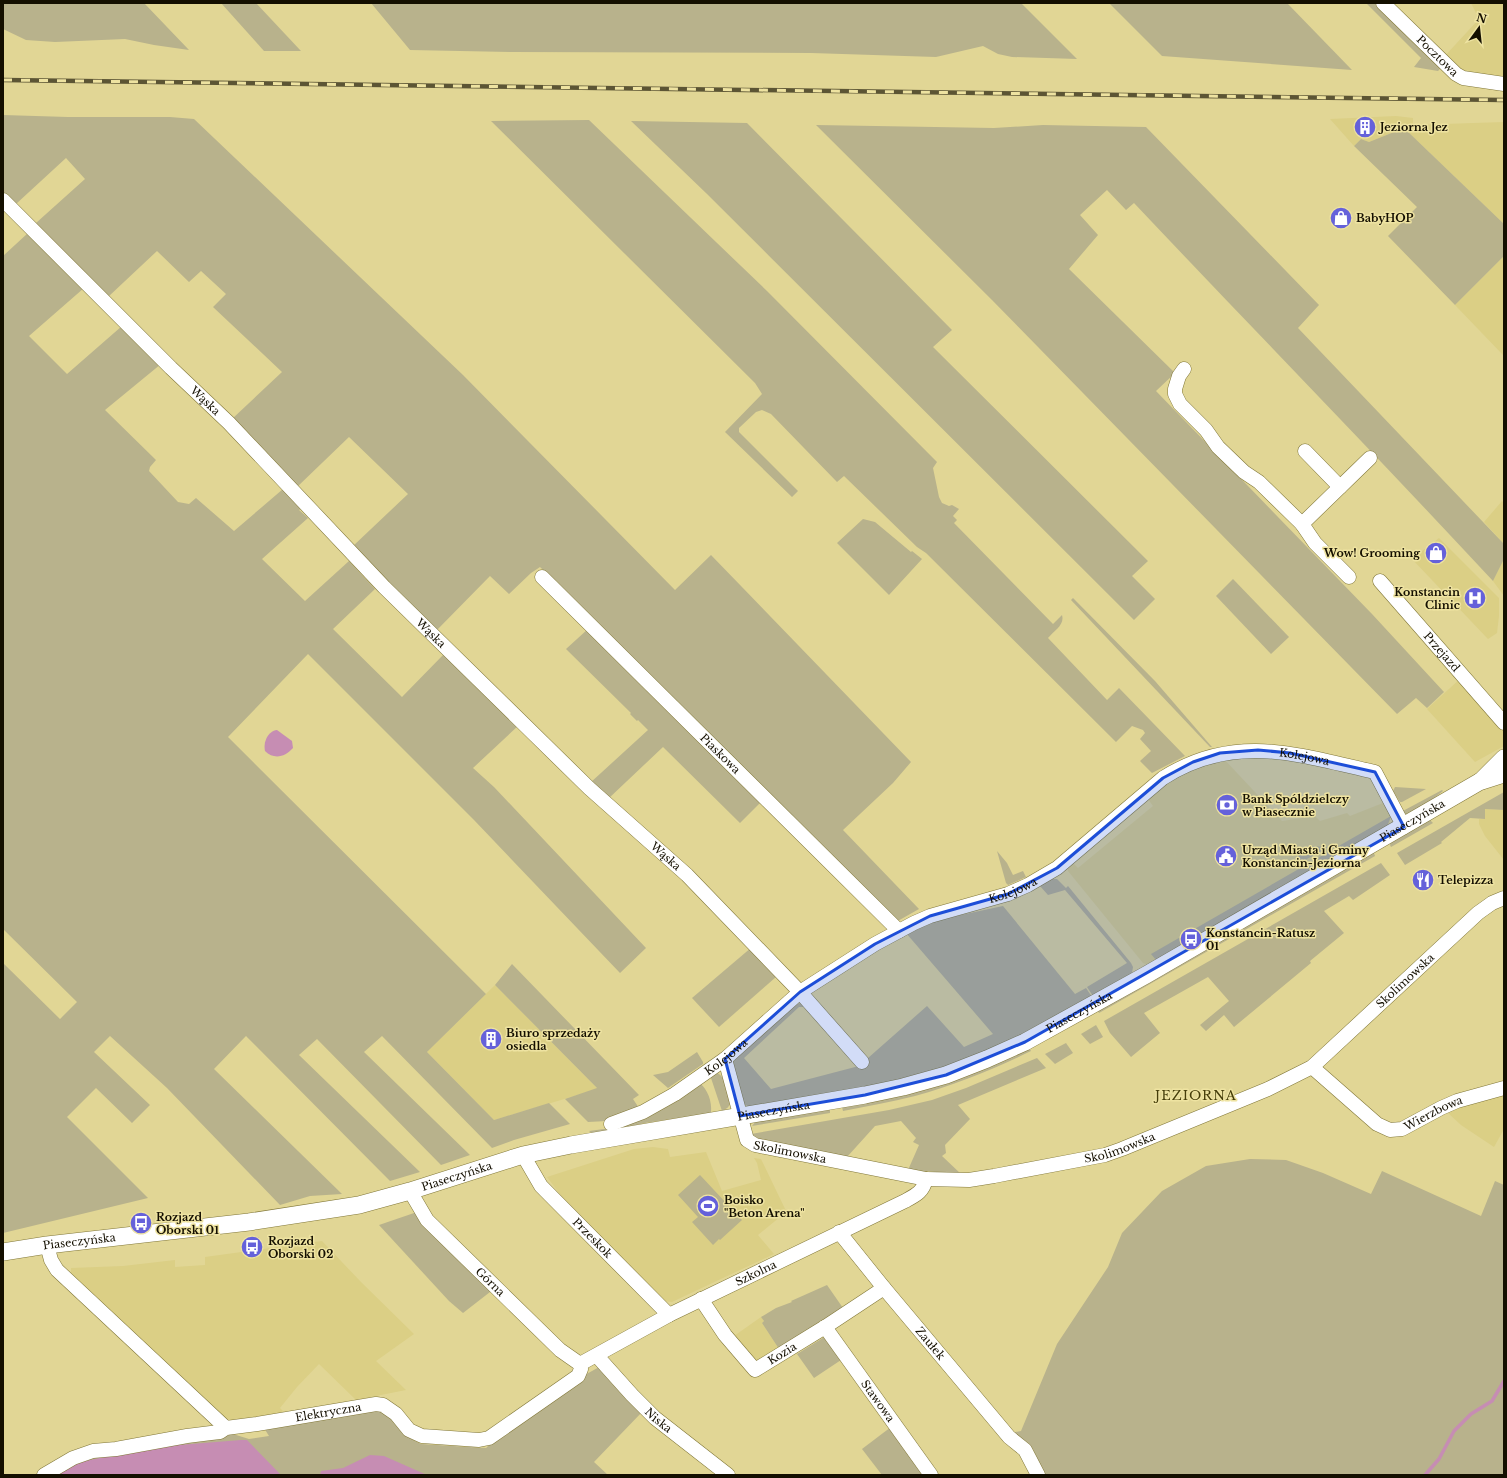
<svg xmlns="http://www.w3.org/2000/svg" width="1507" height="1478" viewBox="0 0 1507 1478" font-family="'Libre Baskerville',serif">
<rect width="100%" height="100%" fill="#e1d695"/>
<!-- built -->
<g fill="#dbcf85">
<polygon points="1471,3 1504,3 1504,76 1460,74 1443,58 1479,19"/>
<polygon points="1396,116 1413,118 1413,125 1504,122 1504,224 1404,128 1369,142 1361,139 1354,146 1330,119"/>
<polygon points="1504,256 1504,356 1455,305"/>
<polygon points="1502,501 1504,503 1504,544 1484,522"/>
<polygon points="1439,538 1499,598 1499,616 1497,633 1488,639 1412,559"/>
<polygon points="1504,559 1504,596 1493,581"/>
<polygon points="1461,678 1504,730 1504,746 1475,762 1427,709"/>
<polygon points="1223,758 1282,821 1315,816 1320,821 1347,813 1350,816 1383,803 1391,816 1389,824 1148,965 1143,963 1068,871 1068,866 1072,862 1078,868 1153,806 1148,799 1169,783 1207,763"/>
<polygon points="1485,809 1504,810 1504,860 1485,836 1479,824 1479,819 1485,819"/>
<polygon points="495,985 598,1089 494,1120 427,1052"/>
<polygon points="1504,1094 1504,1129 1494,1147 1461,1125 1447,1112"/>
<polygon points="653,1147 668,1149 670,1157 706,1152 722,1191 761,1180 757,1163 754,1158 761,1159 787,1213 780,1217 758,1235 774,1254 672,1302 663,1301 562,1197 547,1177 634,1149"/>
<polygon points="322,1241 361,1282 414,1334 376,1361 406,1390 356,1400 319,1364 297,1387 280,1408 285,1413 235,1421 222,1417 71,1274 71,1268 123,1266 175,1260 175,1267 205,1265 205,1257"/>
<polygon points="761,1317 764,1321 762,1323 779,1349 755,1362 734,1336"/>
</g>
<!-- green -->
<g fill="#b8b28c">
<polygon points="3,3 144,3 189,50 154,45 125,39 55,42 26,40 3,29"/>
<polygon points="221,3 256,3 301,51 264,51"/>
<polygon points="371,3 1021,3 1077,59 1012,57 998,54 983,46 936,57 811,53 512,52 410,50"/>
<polygon points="1109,3 1287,3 1352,70 1162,56"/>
<polygon points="1366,3 1378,3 1439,65 1440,69 1438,71 1414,67 1421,58"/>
<polygon points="3,115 68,117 170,117 194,119 463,375 675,590 711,555 911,762 893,783 843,830 919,909 896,922 540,567 531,573 509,594 490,576 436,631 352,547 408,494 349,437 296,488 232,419 282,372 213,307 226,294 201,271 189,282 157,251 108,297 36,223 85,179 66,158 16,204 3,192"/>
<path d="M589,120L767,291L937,462L933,468L939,497L942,503L949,506L952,505L959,509L953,516L957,520L954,523L1053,624L1062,615C1065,625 1054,631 1048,638L1107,700L1119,688L1185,756L1152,773L1140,761L1151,751L1140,739L1145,733L1143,730L1132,726L1116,742L926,553L917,547L844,476L837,482L771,414L762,410L756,412L739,428V432L798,491L792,497L725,432L762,394L755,383L491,121Z"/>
<polygon points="631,121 747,123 952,330 933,347 1148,561 1132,576 1155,599 1134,620 706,193"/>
<path d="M816,125L994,128L1043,125L1146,127L1319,305L1298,328L1504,544V559L1493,581C1375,454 1253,329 1134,203L1126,210L1107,190L1080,215L1098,235L1069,269L1175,373L1156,391L1372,614L1444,692L1427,708L1416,698L1397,714L992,300Z"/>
<polygon points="1404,128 1504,224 1504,256 1455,305 1388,236 1417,207 1354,146 1361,139 1369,142"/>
<polygon points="28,233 84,288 29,336 67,374 122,326 161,364 105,410 156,460 150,467 149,471 178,502 189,504 196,498 234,531 283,489 301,509 299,510 308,518 262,559 305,601 349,561 375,589 333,629 402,697 444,654 519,725 473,768 494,787 646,948 620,973 474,820 308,654 228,737 486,994 427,1052 494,1120 549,1103 570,1124 514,1140 492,1148 382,1036 364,1052 470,1155 441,1165 317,1039 299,1055 420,1172 390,1181 246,1036 214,1069 342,1194 310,1196 280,1205 167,1088 110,1036 94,1052 150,1105 132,1123 96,1088 67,1117 148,1198 3,1233 3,963 60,1019 77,1002 3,929 3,256"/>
<polygon points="863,519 875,522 911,552 912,551 922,559 889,595 837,543"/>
<polygon points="1233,579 1289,637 1271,654 1216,596"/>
<polygon points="1073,598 1155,681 1212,747 1210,747 1071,600"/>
<polygon points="588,629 762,801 740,823 663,747 608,799 590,783 648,730 638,720 637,721 630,714 631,713 566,649"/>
<polygon points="1395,787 1426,789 1402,802 1400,802 1393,791"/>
<polygon points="1442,790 1443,791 1416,812 1408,815 1401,812"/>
<polygon points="1504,792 1504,810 1485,809 1485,819 1470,818 1441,842 1442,843 1405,865 1397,853"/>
<polygon points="1391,816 1387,827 1156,960 1151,954"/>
<polygon points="1430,820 1433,823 1391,847 1390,845 1391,842"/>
<polygon points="1307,846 1328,847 1300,863 1298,856"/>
<polygon points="997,851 1007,863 1013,875 1023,871 1026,877 1008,885 1006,883"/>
<polygon points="1372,853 1374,853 1375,856 1099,1013 1098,1011"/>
<polygon points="1381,863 1390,875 1353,900 1349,896 1324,911 1344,933 1310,961 1311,963 1234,1027 1224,1015 1206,1031 1200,1025 1229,1001 1208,977 1144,1013 1160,1033 1131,1057 1110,1033 1104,1021"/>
<polygon points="1052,879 1057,879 1066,888 1068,886 1131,963 1133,967 1132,973 1093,996 1087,987 1127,963 1065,890 1048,895 1040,886"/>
<polygon points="1003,906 1075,994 1086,988 1092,997 1013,1040 952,1065 884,1083 751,1107 745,1105 740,1098 732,1065 738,1054 796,1005 800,1003 804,1004 805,1007 799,1007 744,1058 771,1089 859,1066 927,1006 964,1047 993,1034 906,933 942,919"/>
<polygon points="752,947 776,977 719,1027 692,998"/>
<polygon points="512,964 639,1095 633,1099 639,1108 607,1121 588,1122 565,1099 597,1088 495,985"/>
<polygon points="1096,1025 1103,1037 1090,1044 1081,1034"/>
<polygon points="1066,1043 1073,1053 1055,1064 1045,1054"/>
<path d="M1029,1048L1031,1051C994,1069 955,1085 915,1096C891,1102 867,1106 843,1111L842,1107Z"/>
<polygon points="697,1052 703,1062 703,1064 668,1088 653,1075 668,1072"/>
<polygon points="1037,1058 1046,1068 958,1105 970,1119 945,1145 946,1153 942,1156 961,1174 908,1170 919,1145 913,1142 916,1138 901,1121 875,1126 847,1157 755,1139 751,1134 889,1110 932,1100 966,1088"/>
<path d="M717,1073C725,1076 730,1093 730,1102C730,1107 726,1109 722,1111L710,1075Z"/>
<path d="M699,1082C708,1090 712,1101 711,1113L645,1123L594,1135L589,1131L604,1129L623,1124Z"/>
<polygon points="830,1109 830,1113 752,1126 756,1121"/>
<polygon points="1250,1159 1286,1160 1323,1173 1371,1194 1382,1171 1481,1216 1495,1181 1504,1185 1504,1475 1044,1475 1033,1449 1010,1433 1021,1431 1057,1344 1108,1267 1122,1233 1162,1191 1206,1166"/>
<polygon points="700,1175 742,1220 720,1240 719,1239 713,1245 692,1222 698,1217 678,1195"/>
<polygon points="417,1212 491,1285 490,1292 463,1313 449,1301 379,1225"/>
<polygon points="827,1285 843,1308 779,1349 762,1323 764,1321 761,1317 776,1308 792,1302 791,1301"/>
<polygon points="826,1336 841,1360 814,1378 797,1354"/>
<polygon points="601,1366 643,1411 594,1462 608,1475 48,1475 89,1454 233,1434 249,1439 269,1436 264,1428 371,1409 381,1410 399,1425 404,1435 421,1444 486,1448 493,1441 583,1376"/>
<polygon points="891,1427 925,1475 882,1475 862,1449"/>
</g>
<!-- water -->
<g fill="#c68db3">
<path d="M277,730L292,741L293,748C285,757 274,760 265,751C263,742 268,731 277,730Z"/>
<polygon points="241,1440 247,1440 281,1475 53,1475 80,1462 154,1447"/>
<polygon points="370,1455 384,1456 427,1475 320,1475 321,1471 343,1468"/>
</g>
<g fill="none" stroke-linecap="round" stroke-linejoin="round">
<!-- stream -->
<polyline stroke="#c68db3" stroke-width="3.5" points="1425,1475 1439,1459 1454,1431 1471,1414 1492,1401 1504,1381"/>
<!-- minor casing -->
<g stroke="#817738" stroke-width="15">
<g id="minor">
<path id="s1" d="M1383,3L1456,74L1463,78L1504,84"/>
<path id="s2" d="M3,200L171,368L229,423L384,587L589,788L687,875L800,992L862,1062"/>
<polyline points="1184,369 1179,376 1175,389 1175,394 1180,404 1206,430 1218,447 1244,472 1259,482 1302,524 1315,543 1349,577"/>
<polyline points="1305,451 1340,487"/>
<polyline points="1302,524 1370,458"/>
<path id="s3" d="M542,577L899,931"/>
<path id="s4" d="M1380,581L1504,723"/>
<path id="s5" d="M725,1059L747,1140L755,1145L926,1179L969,1180L994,1176L1105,1155L1122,1149L1268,1089L1312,1067L1478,913L1492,903L1504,898"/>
<path id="s6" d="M1312,1067L1377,1124L1390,1130L1402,1129L1441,1108L1457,1101L1504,1088"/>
<path id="s7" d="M611,1124L643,1112L675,1094L725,1059L800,992L875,944L914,923L930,916L1008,894L1028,885L1057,868L1163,778C1235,732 1299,755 1375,772L1404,827"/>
<path id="s8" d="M523,1155L541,1186L669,1315"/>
<path id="s9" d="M410,1191L427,1220L560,1350L580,1364"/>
<path id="s10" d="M839,1232L884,1288L1009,1437L1025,1450L1038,1475"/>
<polyline points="47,1245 51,1260 57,1270 226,1428"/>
<path id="s11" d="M701,1299L725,1335L755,1370L825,1327L884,1288"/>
<path id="s12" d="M825,1327L931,1475"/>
<path id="s13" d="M597,1356L632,1395L655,1418L728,1475"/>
<path id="s14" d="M580,1364L669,1315L905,1201C916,1195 923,1192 926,1179"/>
<path id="s15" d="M44,1475L73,1458L93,1451L116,1449L187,1436L211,1433L220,1432L226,1428L257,1424L376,1404L383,1405L396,1414L409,1430L422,1436L479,1440L489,1438L578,1376L581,1369L580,1364"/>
</g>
</g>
<!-- major casing -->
<g stroke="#817738" stroke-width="18">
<g id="major">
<polyline points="1481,781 1504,758"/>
<path id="s16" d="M3,1252L47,1245L249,1222L359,1205L410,1191L523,1155L571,1145L865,1095L903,1087L946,1075L987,1059L1025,1042L1146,975L1479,782L1504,774"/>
</g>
</g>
<!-- minor -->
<use href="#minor" stroke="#fff" stroke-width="14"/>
<!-- major -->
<use href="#major" stroke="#fff" stroke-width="17"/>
<!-- rail casing -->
<g stroke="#5c5534" stroke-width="4.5">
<polyline id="rail" points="3,80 1504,100"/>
</g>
<!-- rail -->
<use href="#rail" stroke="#eee3a1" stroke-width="3" stroke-dasharray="9" stroke-linecap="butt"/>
</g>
<!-- marked area -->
<path fill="#1d4ed8" fill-opacity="0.2" stroke="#1d4ed8" stroke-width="3" stroke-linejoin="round" d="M1258,750L1290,753L1375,772L1404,827L1025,1042L946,1075L865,1095L740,1116L725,1059L800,992L875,944L930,916L1008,894L1057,868L1163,778L1193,762L1220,753Z"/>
<!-- icons -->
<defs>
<g id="building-disc" transform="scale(1.15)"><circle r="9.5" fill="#6561da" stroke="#eee3a1"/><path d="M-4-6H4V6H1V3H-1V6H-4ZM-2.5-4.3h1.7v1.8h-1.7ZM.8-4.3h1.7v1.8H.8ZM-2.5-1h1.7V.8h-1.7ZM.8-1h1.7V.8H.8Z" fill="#fff"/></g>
<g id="shop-disc" transform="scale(1.15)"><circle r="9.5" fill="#6561da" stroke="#eee3a1"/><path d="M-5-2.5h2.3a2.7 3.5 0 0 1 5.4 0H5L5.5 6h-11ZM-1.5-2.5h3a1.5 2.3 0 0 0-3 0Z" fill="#fff"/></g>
<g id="hospital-disc" transform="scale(1.15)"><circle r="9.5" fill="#6561da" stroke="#eee3a1"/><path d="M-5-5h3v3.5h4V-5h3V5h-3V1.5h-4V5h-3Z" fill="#fff"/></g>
<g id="bank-disc" transform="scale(1.15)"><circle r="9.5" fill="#6561da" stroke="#eee3a1"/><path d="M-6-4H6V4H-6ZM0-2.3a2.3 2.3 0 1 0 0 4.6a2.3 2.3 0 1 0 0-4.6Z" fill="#fff"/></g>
<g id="civic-disc" transform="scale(1.15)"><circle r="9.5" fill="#6561da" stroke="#eee3a1"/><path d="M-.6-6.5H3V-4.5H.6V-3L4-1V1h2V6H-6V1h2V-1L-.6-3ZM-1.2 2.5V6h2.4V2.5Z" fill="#fff"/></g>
<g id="restaurant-disc" transform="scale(1.15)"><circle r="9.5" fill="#6561da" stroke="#eee3a1"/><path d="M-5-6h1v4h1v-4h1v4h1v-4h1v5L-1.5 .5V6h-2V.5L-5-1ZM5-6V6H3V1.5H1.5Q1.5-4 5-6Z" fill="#fff"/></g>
<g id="bus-disc" transform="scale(1.15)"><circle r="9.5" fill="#6561da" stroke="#eee3a1"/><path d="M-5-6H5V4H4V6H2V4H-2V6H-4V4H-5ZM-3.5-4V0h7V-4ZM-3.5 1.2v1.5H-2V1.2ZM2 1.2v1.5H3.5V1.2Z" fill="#fff"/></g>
<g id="stadium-disc" transform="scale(1.15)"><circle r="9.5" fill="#6561da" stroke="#eee3a1"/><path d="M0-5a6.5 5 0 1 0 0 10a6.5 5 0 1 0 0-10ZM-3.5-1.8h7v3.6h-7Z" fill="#fff"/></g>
</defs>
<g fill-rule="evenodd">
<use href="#building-disc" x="1365" y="127"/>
<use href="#shop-disc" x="1341" y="218"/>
<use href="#shop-disc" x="1436" y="553"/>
<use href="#hospital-disc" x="1475" y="598"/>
<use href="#bank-disc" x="1227" y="805"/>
<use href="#civic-disc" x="1226" y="856"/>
<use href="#restaurant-disc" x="1423" y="880"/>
<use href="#bus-disc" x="1191" y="939"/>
<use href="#building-disc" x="491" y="1039"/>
<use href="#stadium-disc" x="708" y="1206"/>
<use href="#bus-disc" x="141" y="1223"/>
<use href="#bus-disc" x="252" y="1247"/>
</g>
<g text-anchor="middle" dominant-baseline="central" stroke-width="3" stroke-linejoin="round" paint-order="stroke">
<!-- street labels -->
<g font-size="11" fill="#140f00" stroke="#eee3a1">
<text stroke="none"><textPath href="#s1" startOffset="76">Pocztowa</textPath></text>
<text stroke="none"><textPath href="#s2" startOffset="285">Wąska</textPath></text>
<text stroke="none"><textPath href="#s2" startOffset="609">Wąska</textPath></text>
<text stroke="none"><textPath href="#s4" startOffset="94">Przejazd</textPath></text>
<text stroke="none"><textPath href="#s3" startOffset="251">Piaskowa</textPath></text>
<text stroke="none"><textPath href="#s7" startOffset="806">Kolejowa</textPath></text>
<text stroke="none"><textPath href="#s16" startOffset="1493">Piaseczyńska</textPath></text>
<text stroke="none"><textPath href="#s2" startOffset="933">Wąska</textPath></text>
<text stroke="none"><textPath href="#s7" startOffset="470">Kolejowa</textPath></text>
<text stroke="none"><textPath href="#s5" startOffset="801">Skolimowska</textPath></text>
<text stroke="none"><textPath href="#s16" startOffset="1109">Piaseczyńska</textPath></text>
<text stroke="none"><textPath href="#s7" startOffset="134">Kolejowa</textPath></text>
<text stroke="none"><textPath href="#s16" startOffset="785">Piaseczyńska</textPath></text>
<text stroke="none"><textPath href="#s6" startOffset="148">Wierzbowa</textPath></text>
<text stroke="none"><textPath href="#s5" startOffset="465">Skolimowska</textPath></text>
<text stroke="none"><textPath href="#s5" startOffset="129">Skolimowska</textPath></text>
<text stroke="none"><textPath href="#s16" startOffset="461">Piaseczyńska</textPath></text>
<text stroke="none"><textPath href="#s8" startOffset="109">Przeskok</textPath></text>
<text stroke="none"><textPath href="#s16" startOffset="77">Piaseczyńska</textPath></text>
<text stroke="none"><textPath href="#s14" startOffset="198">Szkolna</textPath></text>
<text stroke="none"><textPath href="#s9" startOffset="122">Górna</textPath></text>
<text stroke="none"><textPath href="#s10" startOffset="144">Zaułek</textPath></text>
<text stroke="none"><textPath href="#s11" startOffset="121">Kozia</textPath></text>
<text stroke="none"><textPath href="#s12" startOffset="91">Stawowa</textPath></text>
<text stroke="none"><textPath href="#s15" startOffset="294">Elektryczna</textPath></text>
<text stroke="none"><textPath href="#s13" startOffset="89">Niska</textPath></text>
</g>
<!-- poi labels -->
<g font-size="11" font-weight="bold" fill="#140f00" stroke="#eee3a1" text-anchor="start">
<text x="1380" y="127">Jeziorna Jez</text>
<text x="1356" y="218">BabyHOP</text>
<text x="1420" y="553" text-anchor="end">Wow! Grooming</text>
<text x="1460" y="592" text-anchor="end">Konstancin<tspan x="1460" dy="13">Clinic</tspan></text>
<text x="1242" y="799">Bank Spóldzielczy<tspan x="1242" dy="13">w Piasecznie</tspan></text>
<text x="1242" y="850">Urząd Miasta i Gminy<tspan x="1242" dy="13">Konstancin-Jeziorna</tspan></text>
<text x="1438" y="880">Telepizza</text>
<text x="1206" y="933">Konstancin-Ratusz<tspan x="1206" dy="13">01</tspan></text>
<text x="506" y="1033">Biuro sprzedaży<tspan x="506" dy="13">osiedla</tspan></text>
<text x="724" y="1200">Boisko<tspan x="724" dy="13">"Beton Arena"</tspan></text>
<text x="156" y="1217">Rozjazd<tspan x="156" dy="13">Oborski 01</tspan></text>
<text x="268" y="1241">Rozjazd<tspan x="268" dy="13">Oborski 02</tspan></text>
</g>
<!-- quarter labels -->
<g font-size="13" letter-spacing="1" fill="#453d0a" stroke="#eee3a1">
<text x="1196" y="1095">JEZIORNA</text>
</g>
</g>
<!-- border -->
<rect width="1507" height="1478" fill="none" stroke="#140f00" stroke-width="8"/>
<!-- north arrow -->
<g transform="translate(1479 28) rotate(15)" stroke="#eee3a1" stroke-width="3" paint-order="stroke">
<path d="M0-3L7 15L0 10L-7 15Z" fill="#140f00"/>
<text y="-6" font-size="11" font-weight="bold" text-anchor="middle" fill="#140f00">N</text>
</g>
</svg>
